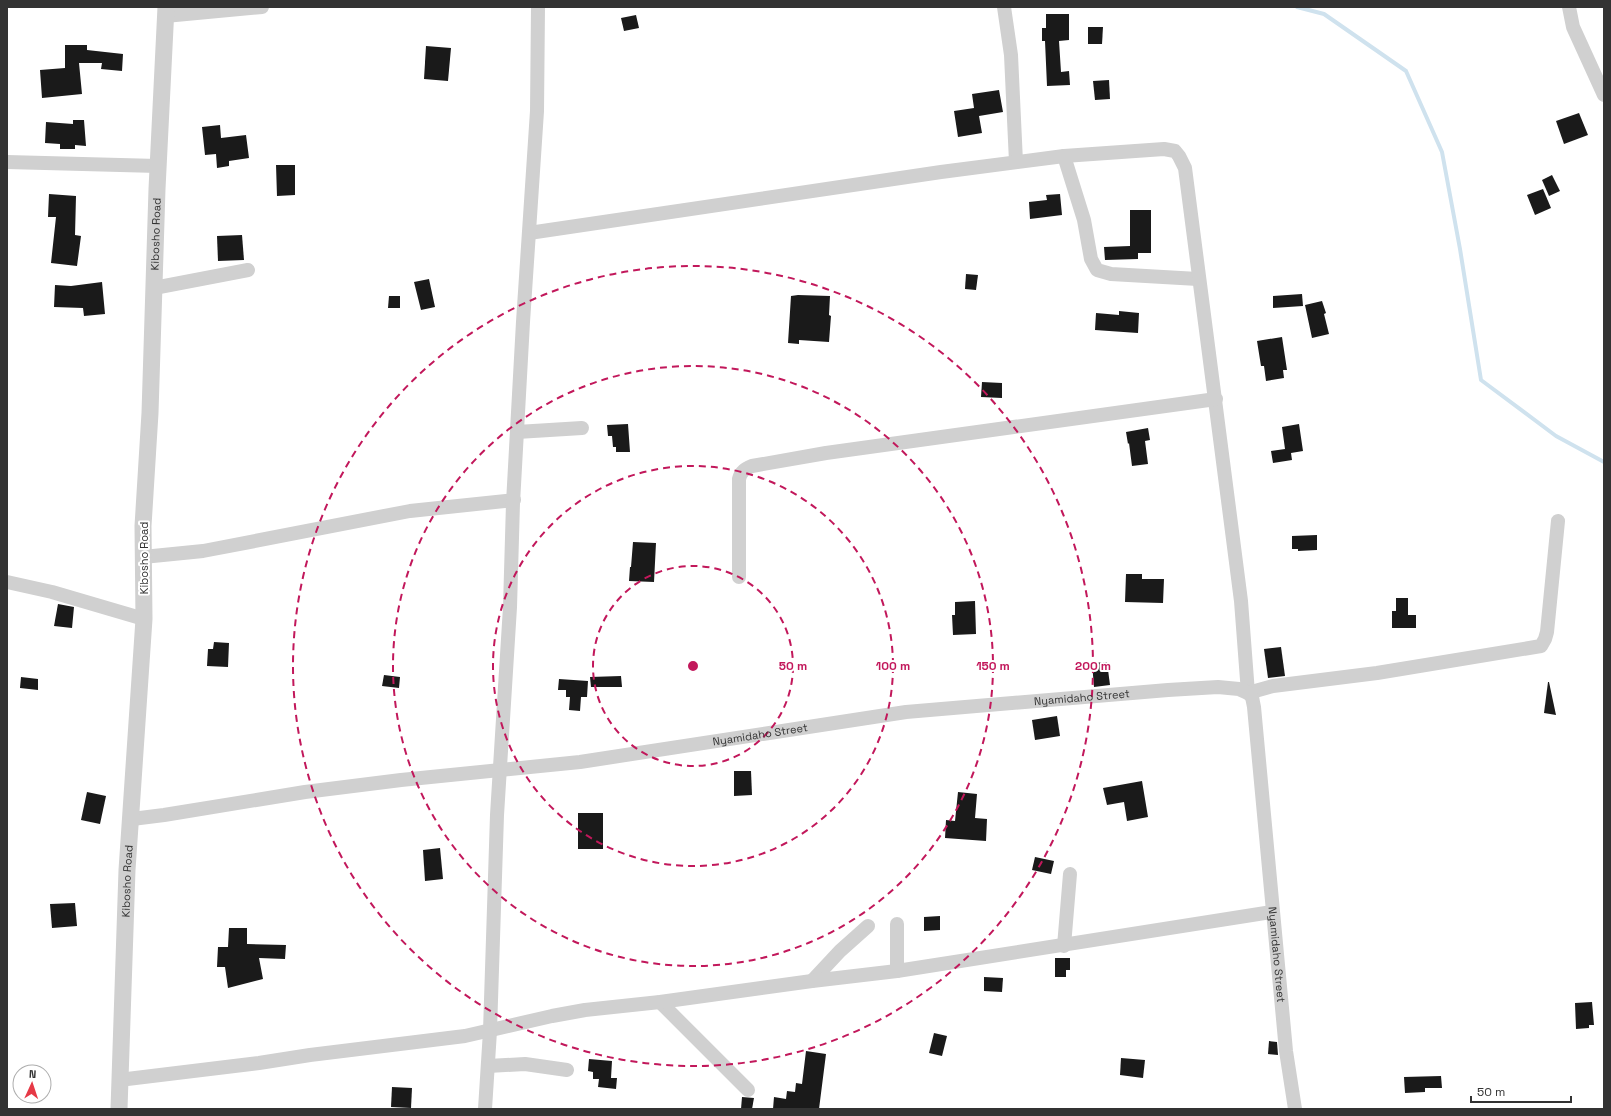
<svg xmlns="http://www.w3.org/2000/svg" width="1611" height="1116" viewBox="0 0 1611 1116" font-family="'Space Grotesk',sans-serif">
<rect width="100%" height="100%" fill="#fff"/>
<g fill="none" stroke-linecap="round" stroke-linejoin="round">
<!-- stream -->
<polyline stroke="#cfe2ee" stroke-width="4" points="1297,7 1324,14 1406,71 1442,152 1460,249 1481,380 1556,436 1604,462"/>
</g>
<!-- building -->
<g fill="#1a1a1a">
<polygon points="1046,14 1069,14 1069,40 1059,41 1061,72 1069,71 1070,85 1047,86 1045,41 1042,41 1042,28 1046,28"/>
<polygon points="636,15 639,28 624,31 621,18"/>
<polygon points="1088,27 1103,27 1102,44 1088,44"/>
<polygon points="65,45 87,45 87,50 123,54 122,71 101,69 102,63 79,63 82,94 42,98 40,70 65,68"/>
<polygon points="426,46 451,48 448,81 424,79"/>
<polygon points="1109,80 1110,99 1095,100 1093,81"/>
<polygon points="999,90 1003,112 979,116 982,133 958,137 954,111 974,108 972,94"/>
<polygon points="1579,113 1588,135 1564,144 1556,121"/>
<polygon points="73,120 84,120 86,146 75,145 75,149 60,149 60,144 45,143 46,122 73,124"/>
<polygon points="220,125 221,138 246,135 249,158 229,161 229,166 217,168 216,154 205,155 202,127"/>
<polygon points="276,165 295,165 295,195 277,196"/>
<polygon points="1552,175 1560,191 1549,196 1542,180"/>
<polygon points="1543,189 1551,208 1535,215 1527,195"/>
<polygon points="49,194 76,196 75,235 81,236 77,266 51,263 56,217 48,217"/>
<polygon points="1060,194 1062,215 1030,219 1029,202 1047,200 1046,195"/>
<polygon points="1130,210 1151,210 1151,253 1138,253 1138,259 1105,260 1104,247 1130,246"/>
<polygon points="242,235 244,260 218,261 217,236"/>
<polygon points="966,274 978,275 976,290 965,289"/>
<polygon points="429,279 435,307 421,310 414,282"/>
<polygon points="102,282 105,314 84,316 83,308 54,307 55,285 71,286"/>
<polygon points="1302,294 1303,306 1273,308 1273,296"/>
<polygon points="798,295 830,296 829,315 831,316 829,342 799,340 799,344 788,343 791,296"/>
<polygon points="389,296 400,296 400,308 388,308"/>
<polygon points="1322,301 1326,313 1324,314 1329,334 1312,338 1305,305"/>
<polygon points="1119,311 1139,313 1138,333 1095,330 1096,313 1119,315"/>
<polygon points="1282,337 1287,370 1283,370 1284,378 1266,381 1264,366 1261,366 1257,341"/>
<polygon points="982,382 1002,383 1002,398 981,397"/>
<polygon points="628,424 630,452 616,452 616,447 613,447 612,436 608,436 607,425"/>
<polygon points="1299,424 1303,451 1291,453 1292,460 1273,463 1271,451 1285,449 1282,427"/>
<polygon points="1148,428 1150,440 1145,441 1148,464 1132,466 1129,443 1128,444 1126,432"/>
<polygon points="1317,535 1317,550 1298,551 1298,549 1292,549 1292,536"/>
<polygon points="633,542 656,543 654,582 629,581 630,567 631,567"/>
<polygon points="1126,574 1142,574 1142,579 1164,579 1163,603 1125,602"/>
<polygon points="1396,598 1408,598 1408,615 1416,615 1416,628 1392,628 1392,611 1396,611"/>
<polygon points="975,601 976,634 953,635 952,615 955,615 955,602"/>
<polygon points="58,604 74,607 72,628 54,626"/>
<polygon points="214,642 229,643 228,667 207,666 208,649 213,649"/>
<polygon points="1281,647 1285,676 1268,678 1264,649"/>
<polygon points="1107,662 1110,685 1094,687 1092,663"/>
<polygon points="384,675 400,677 399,688 382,686"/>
<polygon points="621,676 622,687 591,687 590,677"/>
<polygon points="21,677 38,679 38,690 20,688"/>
<polygon points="559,679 588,681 587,697 581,697 580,711 569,710 570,697 566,697 566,690 558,690"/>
<polygon points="1548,682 1549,682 1556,715 1544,713"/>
<polygon points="1057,716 1060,736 1035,740 1032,720"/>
<polygon points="734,771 751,771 752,795 734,796"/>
<polygon points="1142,781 1148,817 1127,821 1124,802 1107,805 1103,788"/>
<polygon points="87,792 106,796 100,824 81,820"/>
<polygon points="958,792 977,794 975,818 987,819 986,841 945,838 946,820 955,821"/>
<rect x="578" y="813" width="25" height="36"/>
<polygon points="440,848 443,879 425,881 423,850"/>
<polygon points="1035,857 1054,861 1051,874 1032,870"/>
<polygon points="75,903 77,926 52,928 50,904"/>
<polygon points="940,916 940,930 924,931 924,917"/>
<polygon points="229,928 247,928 247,944 286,945 285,959 259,958 263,979 228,988 225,967 217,967 218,947 228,947"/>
<polygon points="1055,958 1070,958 1070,970 1066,970 1066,977 1055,977"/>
<polygon points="984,977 1003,978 1002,992 984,991"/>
<polygon points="1592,1002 1594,1025 1589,1025 1589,1028 1576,1029 1575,1003"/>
<polygon points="934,1033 947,1036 942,1056 929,1053"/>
<polygon points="1269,1041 1277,1042 1278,1055 1268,1054"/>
<polygon points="806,1051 826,1054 819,1109 773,1109 774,1097 786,1099 787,1091 795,1092 796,1083 802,1084"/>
<polygon points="1121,1058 1145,1060 1143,1078 1120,1075"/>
<polygon points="589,1059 612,1061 611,1078 617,1078 616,1089 598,1087 599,1079 593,1079 593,1072 588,1071"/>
<polygon points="1441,1076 1442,1088 1425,1088 1425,1092 1405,1093 1404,1077"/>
<polygon points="392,1087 412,1088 411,1108 391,1107"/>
<polygon points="742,1097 754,1098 752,1109 741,1109"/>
</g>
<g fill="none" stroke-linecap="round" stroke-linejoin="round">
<!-- minor -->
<g stroke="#d0d0d0" stroke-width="14">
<polyline points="1004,7 1011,55 1016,162"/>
<polyline points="1569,7 1573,27 1604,95"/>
<polyline points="165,16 262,7"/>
<polyline points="1064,156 1084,220 1091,259 1097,270 1111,274 1198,279"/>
<polyline points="7,162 158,166"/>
<polyline points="529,233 941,172 1064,156 1164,149 1175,151 1179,156 1185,168 1241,601 1248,693 1273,686 1377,673 1541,646 1545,639 1547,632 1558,521"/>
<polyline points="154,288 248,270"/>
<polyline points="517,432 582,428"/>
<polyline points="143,557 203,551 410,511 514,500"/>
<path d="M739,577V479C741,471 745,469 752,466L826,453L1216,399"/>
<polyline points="7,582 52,592 144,619"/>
<path id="s1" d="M132,819L164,815L305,792L401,780L580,762L906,712L1168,690L1218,687L1239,689L1248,693L1252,697L1254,707L1286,1051L1295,1109"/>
<polyline points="1064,946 1070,874"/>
<polyline points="897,971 897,924"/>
<polyline points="812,981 840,951 868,926"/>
<polyline points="660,1002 748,1090"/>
<polyline points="488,1066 525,1064 567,1070"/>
<polyline points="119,1080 259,1063 310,1055 465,1036 552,1016 585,1010 660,1002 812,981 897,971 1272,912"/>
<polyline points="485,1109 490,1031 497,815 510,607 513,503 523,322 537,111 538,7"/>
</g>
<!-- tertiary -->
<path stroke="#d0d0d0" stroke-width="17" id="s2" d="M119,1109L127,870L144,619L143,526L150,413L157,189L166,7"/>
</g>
<!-- distance rings -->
<g fill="none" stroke="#c2185b" stroke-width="2" stroke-dasharray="7 5">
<circle cx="693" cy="666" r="100"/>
<circle cx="693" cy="666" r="200"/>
<circle cx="693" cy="666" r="300"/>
<circle cx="693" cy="666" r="400"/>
</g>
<g text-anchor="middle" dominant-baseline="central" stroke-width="4" stroke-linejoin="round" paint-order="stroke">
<!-- street labels -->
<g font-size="11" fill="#333" stroke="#fff">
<text stroke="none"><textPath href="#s2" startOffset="876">Kibosho Road</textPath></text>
<text transform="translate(144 558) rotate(-90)">Kibosho Road</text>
<text stroke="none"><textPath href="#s1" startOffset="958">Nyamidaho Street</textPath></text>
<text stroke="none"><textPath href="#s1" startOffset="634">Nyamidaho Street</textPath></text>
<text stroke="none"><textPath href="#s2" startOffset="228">Kibosho Road</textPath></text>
<text stroke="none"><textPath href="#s1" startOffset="1390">Nyamidaho Street</textPath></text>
</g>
</g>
<circle cx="693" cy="666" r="6" fill="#c2185b" stroke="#fff" stroke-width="2"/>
<g font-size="12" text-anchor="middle" font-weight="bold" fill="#c2185b" stroke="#fff" stroke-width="4" stroke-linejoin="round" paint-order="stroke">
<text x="793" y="670">50 m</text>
<text x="893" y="670">100 m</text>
<text x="993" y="670">150 m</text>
<text x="1093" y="670">200 m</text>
</g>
<!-- border -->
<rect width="1611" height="1116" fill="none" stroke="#333333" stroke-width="16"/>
<!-- north arrow -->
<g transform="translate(32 1084) rotate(3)"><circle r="19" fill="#ffffff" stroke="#adadad"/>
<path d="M0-3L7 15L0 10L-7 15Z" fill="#e63946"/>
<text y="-6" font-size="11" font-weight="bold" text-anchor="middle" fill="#333333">N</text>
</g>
<!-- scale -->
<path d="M1471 1096v6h100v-6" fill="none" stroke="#333333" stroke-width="2"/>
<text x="1477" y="1096" font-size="12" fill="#333333" stroke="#ffffff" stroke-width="3" paint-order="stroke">50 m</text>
</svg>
